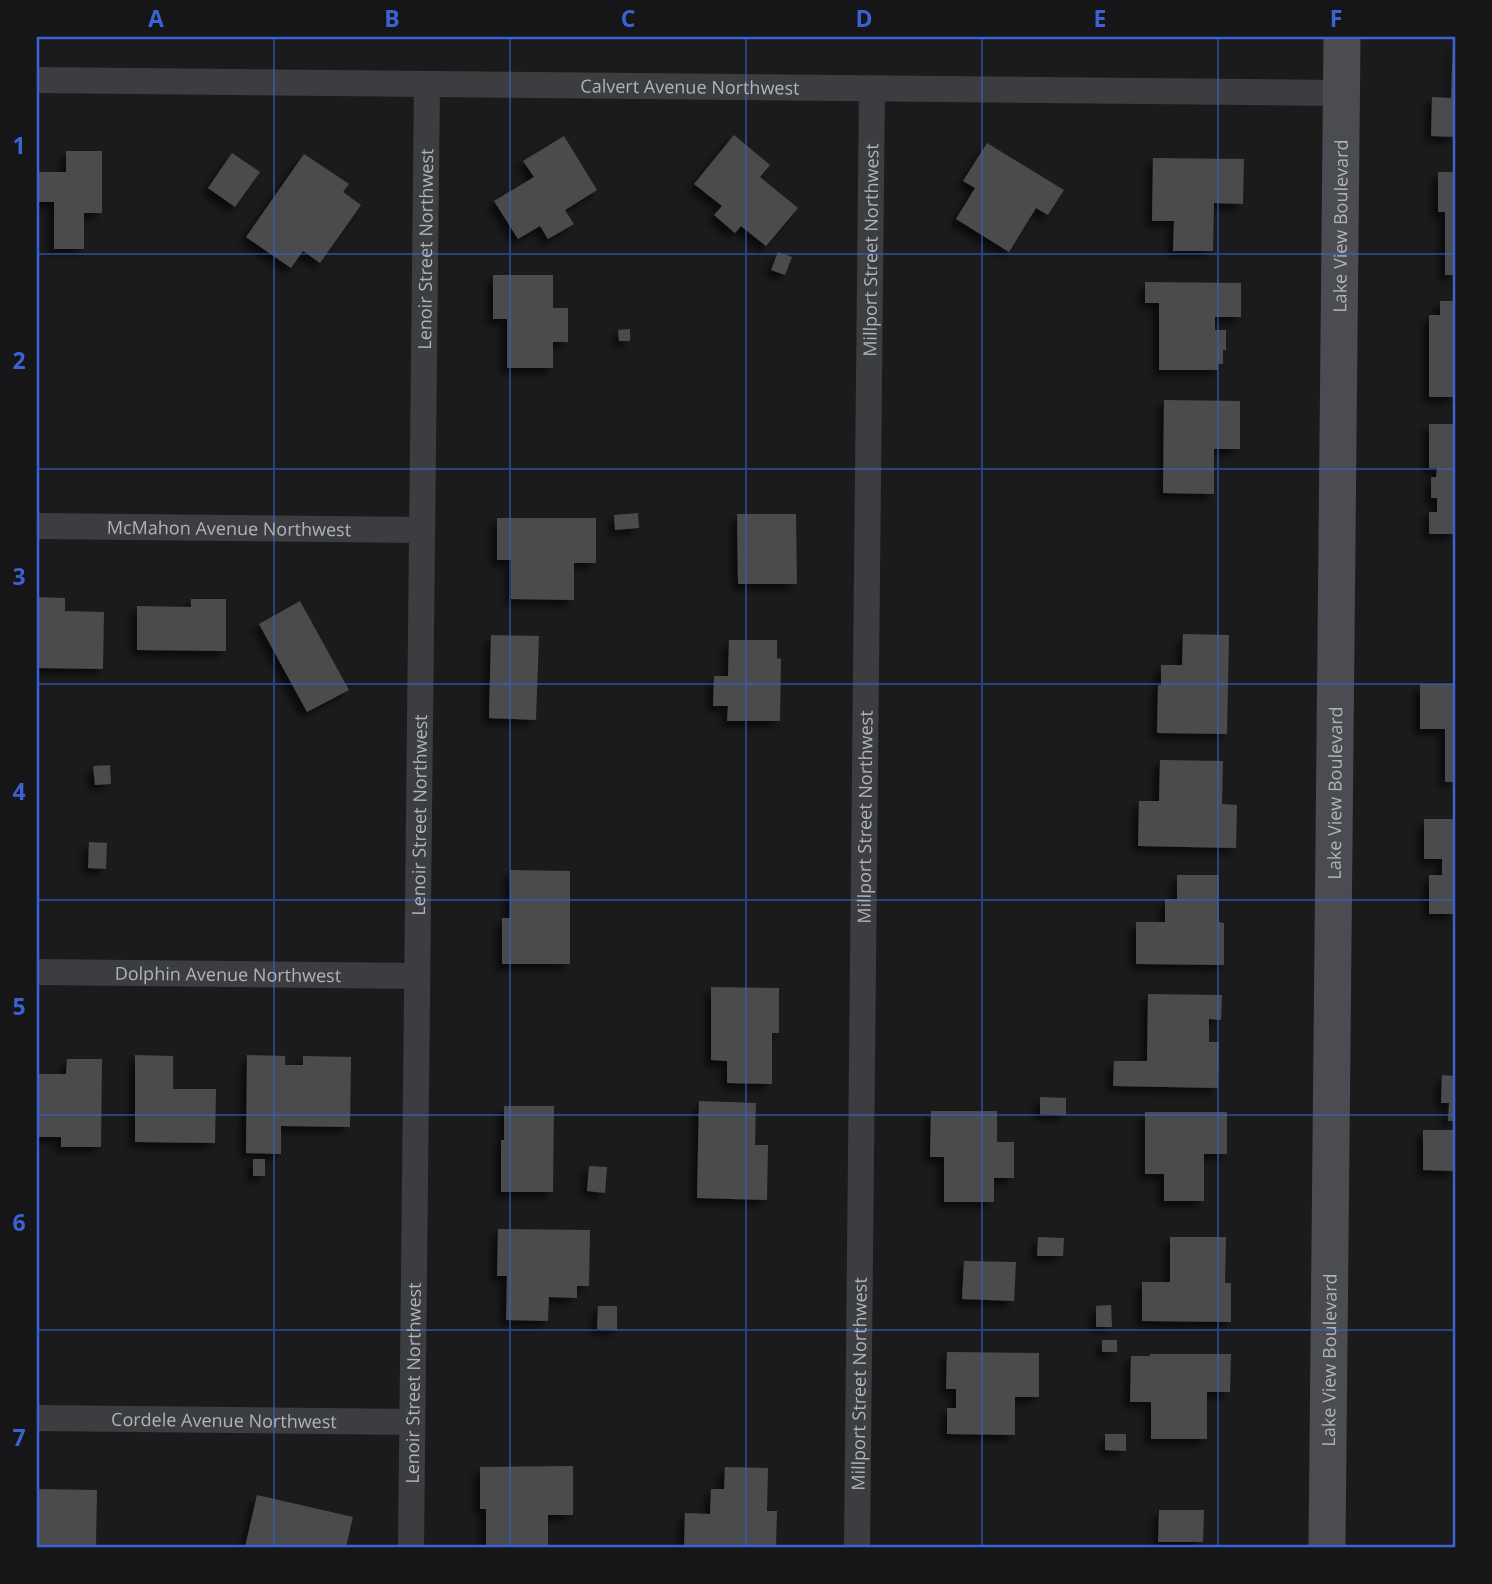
<svg xmlns="http://www.w3.org/2000/svg" width="1492" height="1584" viewBox="0 0 1492 1584" font-family="'Open Sans',sans-serif">
<defs>
<filter id="shadow"><feDropShadow dx="-6" dy="6" stdDeviation="3.5" flood-color="#0009"/></filter>
</defs>
<rect width="100%" height="100%" fill="#1b1b1c"/>
<!-- building -->
<g fill="#4a4b4e" filter="url(#shadow)">
<polygon points="1453,41 1455,41 1455,137 1431,136 1432,97 1451,98"/>
<polygon points="734,135 770,165 760,177 798,208 766,246 741,226 735,233 714,215 722,206 694,184"/>
<polygon points="564,136 597,190 565,210 574,224 548,239 540,226 518,239 494,201 534,177 523,161"/>
<polygon points="987,143 1064,190 1048,215 1036,208 1009,252 956,219 975,188 963,181"/>
<polygon points="66,151 102,151 102,213 84,213 84,249 54,249 54,202 37,202 37,172 66,172"/>
<polygon points="232,153 260,172 235,207 208,188"/>
<polygon points="304,154 349,184 343,192 361,205 320,263 303,251 291,268 246,237"/>
<polygon points="1153,158 1244,159 1243,204 1214,203 1213,251 1173,251 1174,221 1152,221"/>
<polygon points="1438,172 1455,172 1455,275 1445,275 1445,212 1438,212"/>
<polygon points="778,252 792,257 785,275 771,270"/>
<polygon points="493,275 553,275 553,308 568,308 568,342 553,342 553,368 507,368 507,319 493,319"/>
<polygon points="1145,282 1241,283 1241,317 1215,317 1215,330 1226,330 1226,350 1223,350 1223,364 1218,364 1218,370 1159,370 1159,303 1145,303"/>
<polygon points="1440,301 1455,301 1455,397 1429,397 1429,315 1440,315"/>
<polygon points="630,329 630,341 619,341 618,330"/>
<polygon points="1164,400 1240,401 1240,449 1214,449 1214,494 1163,493"/>
<polygon points="1429,424 1455,424 1455,534 1429,534 1429,512 1437,512 1437,498 1431,498 1431,477 1436,477 1437,468 1429,468"/>
<polygon points="638,513 639,528 615,530 614,515"/>
<polygon points="737,514 796,514 797,584 738,584"/>
<polygon points="497,518 596,518 596,563 574,563 574,600 511,599 511,560 497,560"/>
<polygon points="37,597 65,598 65,611 104,612 103,669 37,668"/>
<polygon points="191,599 226,599 226,651 137,650 137,606 191,607"/>
<polygon points="300,601 349,690 307,712 259,624"/>
<polygon points="1183,634 1229,635 1227,734 1157,733 1158,685 1161,685 1161,665 1182,665"/>
<polygon points="491,635 539,636 536,720 489,718"/>
<polygon points="729,640 777,640 777,658 781,659 780,721 727,721 728,706 713,706 714,676 728,676"/>
<polygon points="1420,684 1455,684 1455,782 1445,782 1445,729 1420,729"/>
<polygon points="1160,760 1223,761 1222,804 1237,805 1236,848 1138,846 1139,801 1159,801"/>
<polygon points="110,765 111,784 95,785 93,766"/>
<polygon points="1424,819 1455,819 1455,914 1429,914 1429,875 1442,875 1442,859 1424,859"/>
<polygon points="89,842 107,843 106,869 88,868"/>
<polygon points="510,870 570,871 570,964 502,964 502,918 510,918"/>
<polygon points="1177,875 1219,875 1219,922 1224,923 1224,965 1136,964 1136,922 1165,922 1165,899 1177,899"/>
<polygon points="711,987 779,988 779,1033 772,1033 772,1084 727,1083 727,1061 711,1060"/>
<polygon points="1148,994 1222,995 1221,1020 1209,1019 1209,1042 1219,1042 1218,1088 1113,1086 1114,1061 1147,1061"/>
<polygon points="135,1055 173,1056 173,1089 216,1089 215,1143 135,1142"/>
<polygon points="247,1055 285,1056 285,1065 303,1065 303,1056 351,1057 350,1127 281,1126 281,1154 246,1153"/>
<polygon points="67,1059 102,1059 101,1147 61,1147 61,1137 37,1137 37,1074 66,1074"/>
<polygon points="1442,1075 1455,1076 1455,1121 1448,1121 1449,1103 1441,1103"/>
<polygon points="1040,1097 1066,1098 1066,1115 1040,1114"/>
<polygon points="699,1101 756,1103 755,1145 768,1145 767,1200 697,1198"/>
<polygon points="504,1106 554,1106 553,1192 501,1192 501,1140 504,1140"/>
<polygon points="931,1111 997,1111 997,1142 1014,1142 1014,1178 994,1178 994,1202 944,1202 944,1157 930,1157"/>
<polygon points="1145,1112 1227,1112 1227,1154 1204,1154 1204,1201 1164,1201 1164,1174 1145,1174"/>
<polygon points="1423,1130 1455,1130 1455,1171 1423,1170"/>
<rect x="253" y="1159" width="12" height="17"/>
<polygon points="589,1166 607,1167 605,1193 587,1191"/>
<polygon points="498,1229 590,1230 589,1286 577,1286 577,1298 549,1297 548,1321 506,1320 507,1276 497,1276"/>
<polygon points="1038,1237 1064,1238 1063,1256 1037,1256"/>
<polygon points="1170,1237 1226,1237 1225,1283 1231,1283 1231,1322 1142,1321 1142,1282 1170,1282"/>
<polygon points="964,1261 1016,1262 1014,1301 962,1299"/>
<polygon points="1111,1305 1112,1327 1096,1327 1096,1306"/>
<polygon points="598,1306 617,1306 617,1330 597,1329"/>
<rect x="1102" y="1340" width="15" height="12"/>
<polygon points="947,1352 1039,1353 1039,1397 1015,1397 1015,1435 947,1434 947,1408 956,1408 956,1389 946,1389"/>
<polygon points="1150,1354 1231,1354 1230,1392 1207,1392 1207,1439 1151,1439 1151,1402 1130,1402 1131,1356 1150,1356"/>
<polygon points="1105,1434 1126,1434 1126,1451 1105,1450"/>
<polygon points="573,1466 573,1515 548,1515 548,1547 486,1547 486,1509 480,1509 480,1467"/>
<polygon points="725,1467 768,1468 767,1511 777,1511 776,1547 684,1547 685,1513 710,1514 711,1489 724,1489"/>
<polygon points="37,1489 97,1490 96,1546 37,1545"/>
<polygon points="257,1495 353,1517 346,1547 245,1547"/>
<polygon points="1159,1510 1204,1510 1203,1542 1158,1542"/>
</g>
<g fill="none" stroke-linecap="round" stroke-linejoin="round">
<!-- street -->
<g stroke="#3c3d41" stroke-width="26">
<path id="s1" d="M37,80L1341,93"/>
<path id="s2" d="M37,526L422,530"/>
<path id="s3" d="M37,972L417,976"/>
<path id="s4" d="M37,1418L412,1422"/>
<path id="s5" d="M411,1547L427,84"/>
<path id="s6" d="M857,1547L872,88"/>
</g>
<!-- secondary -->
<path stroke="#4a4c51" stroke-width="37" id="s7" d="M1327,1547L1342,37"/>
</g>
<!-- grid -->
<path fill="none" stroke="#3a62d2" stroke-width="2" stroke-opacity="0.55" d="M274,37V1547M510,37V1547M746,37V1547M982,37V1547M1218,37V1547M37,254H1455M37,469H1455M37,684H1455M37,900H1455M37,1115H1455M37,1330H1455"/>
<g text-anchor="middle" dominant-baseline="central" stroke-width="7" stroke-linejoin="round" paint-order="stroke">
<!-- street labels -->
<g font-size="18" fill="#afb3ba" stroke="#161618">
<text stroke="none"><textPath href="#s1" startOffset="653">Calvert Avenue Northwest</textPath></text>
<text stroke="none"><textPath href="#s7" startOffset="1321">Lake View Boulevard</textPath></text>
<text stroke="none"><textPath href="#s5" startOffset="1298">Lenoir Street Northwest</textPath></text>
<text stroke="none"><textPath href="#s6" startOffset="1297">Millport Street Northwest</textPath></text>
<text stroke="none"><textPath href="#s2" startOffset="192">McMahon Avenue Northwest</textPath></text>
<text stroke="none"><textPath href="#s7" startOffset="754">Lake View Boulevard</textPath></text>
<text stroke="none"><textPath href="#s5" startOffset="732">Lenoir Street Northwest</textPath></text>
<text stroke="none"><textPath href="#s6" startOffset="730">Millport Street Northwest</textPath></text>
<text stroke="none"><textPath href="#s3" startOffset="191">Dolphin Avenue Northwest</textPath></text>
<text stroke="none"><textPath href="#s7" startOffset="187">Lake View Boulevard</textPath></text>
<text stroke="none"><textPath href="#s5" startOffset="164">Lenoir Street Northwest</textPath></text>
<text stroke="none"><textPath href="#s6" startOffset="163">Millport Street Northwest</textPath></text>
<text stroke="none"><textPath href="#s4" startOffset="187">Cordele Avenue Northwest</textPath></text>
</g>
</g>
<!-- border -->
<rect width="1492" height="1584" fill="none" stroke="#161618" stroke-width="77"/>
<rect x="38" y="38" width="1416" height="1508" fill="none" stroke="#3a62d2" stroke-width="2.5"/>
<g font-size="23" text-anchor="middle" font-weight="bold" fill="#3a62d2">
<text x="156" y="27">A</text>
<text x="392" y="27">B</text>
<text x="628" y="27">C</text>
<text x="864" y="27">D</text>
<text x="1100" y="27">E</text>
<text x="1336" y="27">F</text>
<text x="19" y="154">1</text>
<text x="19" y="369">2</text>
<text x="19" y="585">3</text>
<text x="19" y="800">4</text>
<text x="19" y="1015">5</text>
<text x="19" y="1231">6</text>
<text x="19" y="1446">7</text>
</g>
</svg>
